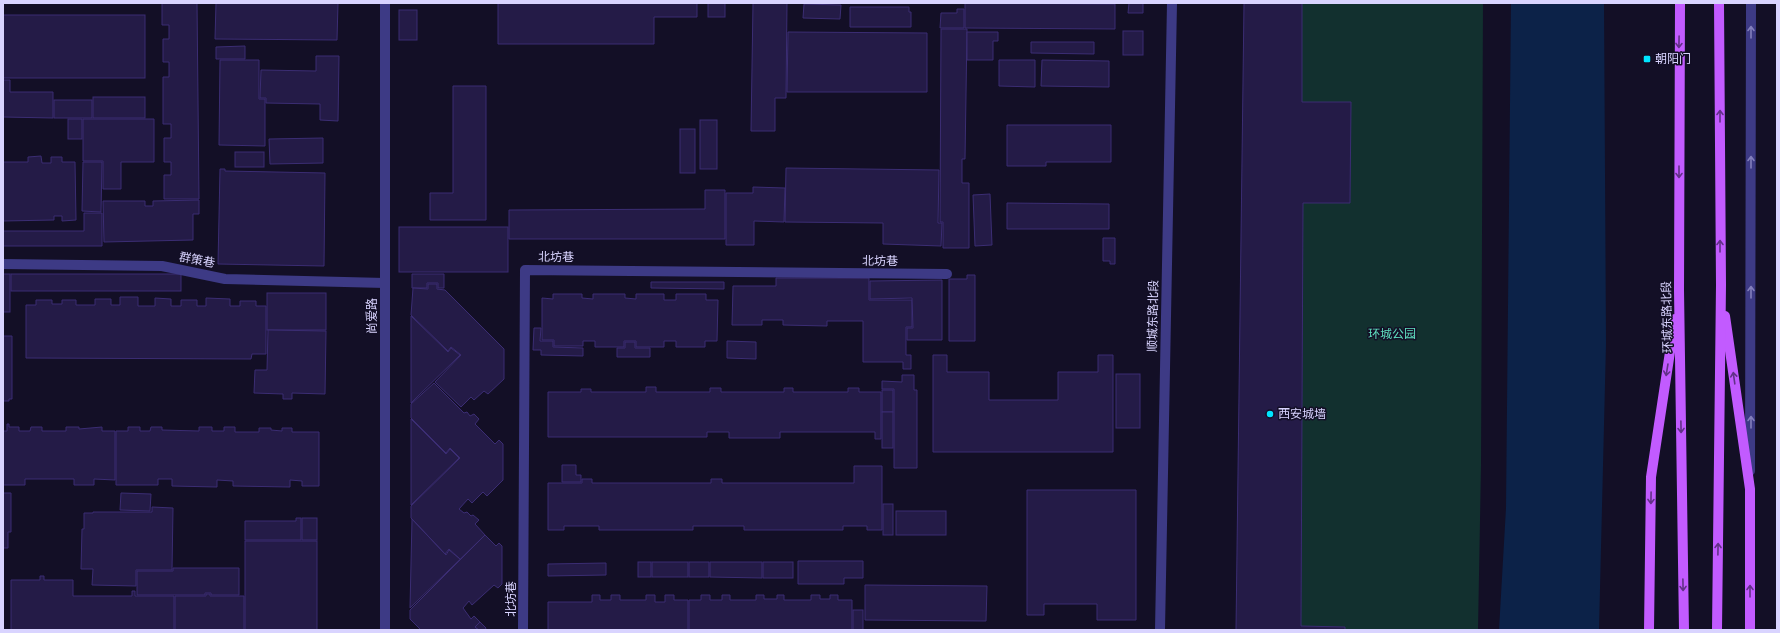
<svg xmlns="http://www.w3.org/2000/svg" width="1780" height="633" viewBox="0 0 1780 633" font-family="'Fira Sans','Noto Sans SC',sans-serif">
<rect width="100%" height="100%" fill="#130f26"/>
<!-- green -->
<polygon fill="#12302f" points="1302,3 1483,3 1481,466 1478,630 1345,630 1345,627 1301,626 1303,203 1350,203 1351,102 1302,102"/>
<!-- water -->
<polygon fill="#0c2248" points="1511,3 1604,3 1606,343 1599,630 1499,630 1506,508"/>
<!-- building -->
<g fill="#241b47" stroke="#3b2d73">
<polygon points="162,3 197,3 199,199 164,199 164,175 171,175 171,162 164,162 164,138 171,138 171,124 163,124 163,77 169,77 169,62 163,62 163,39 169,39 169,25 162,25"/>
<polygon points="216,3 338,3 337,40 215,39"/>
<polygon points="498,3 697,3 697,17 654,17 654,44 498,44"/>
<rect x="708" y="3" width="17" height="14"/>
<polygon points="753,3 787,3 786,98 775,98 775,131 751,131"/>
<polygon points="965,3 1115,4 1115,29 965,28"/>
<polygon points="1129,3 1143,3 1143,13 1128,13"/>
<polygon points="1244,3 1302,3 1302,102 1351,102 1350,203 1303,203 1301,626 1345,627 1345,630 1236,630"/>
<polygon points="804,4 841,5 840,19 803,18"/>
<polygon points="850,7 909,7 909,12 911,12 911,27 850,27"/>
<polygon points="957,9 964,9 964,28 940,28 941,13 957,13"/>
<rect x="399" y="10" width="18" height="30"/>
<rect x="3" y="15" width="142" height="63"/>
<polygon points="941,29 967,29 965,159 962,159 962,183 969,183 969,248 943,248 943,222 940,222"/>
<rect x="1123" y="31" width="20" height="24"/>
<polygon points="788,32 927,33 927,92 787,92"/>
<polygon points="967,32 998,32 998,41 993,41 993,60 967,60"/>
<polygon points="1031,42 1094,42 1094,54 1031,53"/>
<polygon points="245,46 245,59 216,59 216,47"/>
<polygon points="316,56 339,56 338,121 320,120 320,104 266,103 266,98 260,98 261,70 316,71"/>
<polygon points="220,60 259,60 259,99 265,99 265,146 219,145"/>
<polygon points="999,60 1035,60 1035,87 999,86"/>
<polygon points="1042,60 1109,61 1109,87 1041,86"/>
<polygon points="3,80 10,80 10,92 53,92 53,118 3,117"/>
<polygon points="453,86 486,86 486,220 430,220 430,193 453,193"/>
<rect x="93" y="97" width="52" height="21"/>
<rect x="54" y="100" width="38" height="18"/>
<rect x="68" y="119" width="14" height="20"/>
<polygon points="83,119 154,119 154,162 121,162 121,189 103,189 103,161 83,161"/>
<rect x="700" y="120" width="17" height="49"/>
<polygon points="1007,125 1111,125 1111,162 1046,162 1046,166 1007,166"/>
<rect x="680" y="129" width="15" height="44"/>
<polygon points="323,138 323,163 270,164 269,139"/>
<rect x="235" y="152" width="29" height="15"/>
<polygon points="41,156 42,163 51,163 51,157 62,157 62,162 75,162 76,220 62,221 62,216 54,216 54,220 3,221 3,162 28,162 28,157"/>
<polygon points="83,162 102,162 101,212 82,211"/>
<polygon points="786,168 939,170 938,223 942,223 941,246 883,244 883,223 785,222"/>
<polygon points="220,169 225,169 225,171 325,173 324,266 218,264"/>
<polygon points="753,187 785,188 784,222 754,221 754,245 726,245 726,193 753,193"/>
<polygon points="705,190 725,190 725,239 509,239 509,210 705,209"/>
<polygon points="990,194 992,245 975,246 973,195"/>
<polygon points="199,200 199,214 193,214 193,240 104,242 103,201 145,201 145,206 153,206 153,201"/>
<polygon points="1007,203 1109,204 1109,229 1007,229"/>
<polygon points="84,213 102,213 102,246 3,246 3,231 84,231"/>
<rect x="399" y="227" width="109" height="45"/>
<polygon points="1103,238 1115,238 1115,264 1110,264 1110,261 1103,261"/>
<rect x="3" y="274" width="7" height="38"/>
<rect x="11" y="274" width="170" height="17"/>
<polygon points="412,274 444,274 444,288 438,288 438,283 427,283 427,288 412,288"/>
<polygon points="967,275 975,275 975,341 949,341 949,279 967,279"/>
<polygon points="776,278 869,278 869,300 912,300 912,327 906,327 906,355 911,355 911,369 903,369 903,362 863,362 863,321 827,321 827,326 783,325 783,320 762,320 762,325 732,325 733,286 776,286"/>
<polygon points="942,280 942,340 907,340 907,328 913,328 912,298 870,299 870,281"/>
<polygon points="651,282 724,282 724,289 651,288"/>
<polygon points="428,284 437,284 437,289 445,290 504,349 504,379 488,394 484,391 474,400 471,397 461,407 435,382 461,355 451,347 448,351 411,315 413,288 428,289"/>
<rect x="267" y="293" width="59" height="37"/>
<polygon points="553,294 582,294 582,298 593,299 593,294 625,294 625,298 636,299 636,294 664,294 664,300 676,300 676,294 706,294 706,300 718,300 717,341 705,341 705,347 676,347 676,341 664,341 664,347 636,347 636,341 624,341 624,347 595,347 595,341 583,341 583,346 554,346 554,340 542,340 542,298 553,299"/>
<polygon points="120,297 138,297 138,306 155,306 155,298 171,299 171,306 181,306 181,300 197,300 197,306 206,306 206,298 230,299 230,306 240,306 240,301 256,301 256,306 266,306 266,354 252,354 251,359 26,358 26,305 36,305 36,300 52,300 52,304 62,304 62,300 76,300 76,305 95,305 95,299 111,299 111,305 120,305"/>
<polygon points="411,316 448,352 451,348 460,355 411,403"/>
<polygon points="534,328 541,328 540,341 553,341 553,347 583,348 583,356 541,355 541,350 533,350"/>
<polygon points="268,330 326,331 325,394 292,393 292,399 283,399 283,394 254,393 255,370 267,370"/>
<polygon points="3,336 12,336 12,399 9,399 9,401 3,401"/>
<polygon points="727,341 756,342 756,359 727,358"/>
<polygon points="625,342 635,342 635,348 650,348 650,357 617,357 617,348 625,348"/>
<polygon points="933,355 947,355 947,372 989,372 989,400 1058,400 1058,372 1098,372 1098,355 1113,355 1113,452 933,452"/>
<rect x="1116" y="374" width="24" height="54"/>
<polygon points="902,375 914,375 914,390 917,390 917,468 894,468 894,389 882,389 882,381 902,382"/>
<polygon points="434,383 464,413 467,412 470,416 474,414 479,419 475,424 495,444 499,440 503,444 503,480 487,496 483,492 472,503 468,499 459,509 464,513 467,512 471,516 473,515 479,520 475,524 485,535 410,608 412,519 446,555 449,550 460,559 449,549 445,554 411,518 411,506 460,458 450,448 446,453 411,418 411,404"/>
<polygon points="646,387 656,387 656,392 710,392 710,388 721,388 721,392 784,392 784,388 793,388 793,392 848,392 848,388 859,388 859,392 881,392 881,439 875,439 875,432 780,432 780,438 729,438 729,432 707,432 707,437 548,437 548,392 581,392 581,389 591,389 591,392 646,392"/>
<rect x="882" y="390" width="11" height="22"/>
<rect x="882" y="412" width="11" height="36"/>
<polygon points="411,419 446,454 450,449 459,458 411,505"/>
<polygon points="7,424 9,424 9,427 19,427 19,431 30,431 31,427 42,427 42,431 66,431 66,427 79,427 79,429 102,427 102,431 115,431 115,480 94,479 94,485 74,485 74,479 25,479 25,485 3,485 3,431 7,431"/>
<polygon points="128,427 140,427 140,431 150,431 151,427 162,427 162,430 199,431 199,427 212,427 212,431 224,431 224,427 235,427 235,432 259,432 259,428 271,428 271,430 282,431 282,428 292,428 292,432 319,432 319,486 302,486 302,481 290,480 290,487 233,486 233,481 217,480 217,487 172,486 172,479 158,479 158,485 116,485 116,431 128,431"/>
<polygon points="562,465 576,465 576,475 581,475 581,482 562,482"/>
<polygon points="854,466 882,466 882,530 867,530 867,526 843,526 843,530 744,530 744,526 693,526 693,530 599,530 599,526 564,526 564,530 548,530 548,483 582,483 582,479 592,479 592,483 711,483 711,479 722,479 722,483 854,483"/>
<polygon points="1027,490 1136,490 1136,620 1097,620 1097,604 1044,604 1044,615 1027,615"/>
<polygon points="3,493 11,493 11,532 8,532 8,548 3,548"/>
<polygon points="121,493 151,494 150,511 120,510"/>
<rect x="883" y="504" width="10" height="31"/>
<polygon points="152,507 173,508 172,570 136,570 136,586 92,585 93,569 81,569 82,529 84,529 84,513 93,513 93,512 152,512"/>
<rect x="896" y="511" width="50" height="24"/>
<polygon points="296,518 301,518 301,540 245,540 245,521 296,521"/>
<rect x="302" y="518" width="15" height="22"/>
<polygon points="485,535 496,546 499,543 502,546 502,584 498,588 494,585 472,605 469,601 463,608 471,619 474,616 480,622 475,627 479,630 421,630 410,619 410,610"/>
<rect x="245" y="541" width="72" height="89"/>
<polygon points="798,561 863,561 863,578 844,578 844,584 798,584"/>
<rect x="638" y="562" width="13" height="15"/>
<rect x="652" y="562" width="36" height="15"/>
<rect x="689" y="562" width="20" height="15"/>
<polygon points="710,562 762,562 762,578 710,577"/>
<rect x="763" y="562" width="30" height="16"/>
<polygon points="606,563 606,575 548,576 548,564"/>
<polygon points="173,568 239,568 239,595 211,595 211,593 205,593 205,595 137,595 137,571 173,571"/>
<polygon points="40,576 44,576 44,580 73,580 73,596 132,596 132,591 135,591 135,596 174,596 174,630 11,630 11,580 40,580"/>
<polygon points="865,585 987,586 986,621 865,620"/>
<polygon points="206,594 210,594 210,596 244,596 244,630 175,630 175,596 206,596"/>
<polygon points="592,595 600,595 600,600 611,600 611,595 620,595 620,600 646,600 646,595 655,595 655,602 665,602 665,595 674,595 674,600 688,600 688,630 548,630 548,602 592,602"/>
<polygon points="701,595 710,595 710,600 722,600 722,595 730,595 730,600 756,600 756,595 764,595 764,599 777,599 777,595 784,595 784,600 811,600 811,595 820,595 820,599 830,599 830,595 838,595 838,600 852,600 852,630 689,630 689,600 701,600"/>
<rect x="853" y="610" width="10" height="20"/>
<polygon points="480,622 486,628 485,630 479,630 475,627"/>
</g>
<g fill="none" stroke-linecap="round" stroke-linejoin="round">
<!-- minor -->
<g stroke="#3d3a85" stroke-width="10">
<polyline points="3,264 162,266 225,279 385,283"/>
<polyline points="1750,471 1751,3"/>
<polyline points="385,630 385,3"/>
<polyline points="523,630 525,270 947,274"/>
<polyline points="1160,630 1172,3"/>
</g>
<!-- major -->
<g stroke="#c25bff" stroke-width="10">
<polyline points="1680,3 1679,290 1684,630"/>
<polyline points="1725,316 1750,489 1750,630"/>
<polyline points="1649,630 1651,477 1675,319"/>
<polyline points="1717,630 1721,285 1719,3"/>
</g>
</g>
<!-- one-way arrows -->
<defs><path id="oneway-shaft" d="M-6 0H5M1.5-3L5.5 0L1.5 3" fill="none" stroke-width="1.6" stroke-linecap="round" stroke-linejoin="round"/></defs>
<g stroke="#837fbc">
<use href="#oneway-shaft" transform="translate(1751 32) rotate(-90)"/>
<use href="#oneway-shaft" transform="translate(1751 162) rotate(-90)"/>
<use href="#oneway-shaft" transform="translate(1751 292) rotate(-90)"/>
<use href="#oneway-shaft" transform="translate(1751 422) rotate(-90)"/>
</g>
<g stroke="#623188">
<use href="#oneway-shaft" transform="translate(1679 42) rotate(91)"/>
<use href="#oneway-shaft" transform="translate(1720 116) rotate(-90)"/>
<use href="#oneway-shaft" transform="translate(1679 172) rotate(90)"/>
<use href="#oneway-shaft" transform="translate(1720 246) rotate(-90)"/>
<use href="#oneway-shaft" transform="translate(1667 370) rotate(99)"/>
<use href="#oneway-shaft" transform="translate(1734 378) rotate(-98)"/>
<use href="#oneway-shaft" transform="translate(1681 427) rotate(89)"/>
<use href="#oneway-shaft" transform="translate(1651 498) rotate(91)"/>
<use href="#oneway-shaft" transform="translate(1718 549) rotate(-89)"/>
<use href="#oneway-shaft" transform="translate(1683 585) rotate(89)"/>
<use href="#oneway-shaft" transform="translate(1750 591) rotate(-90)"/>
</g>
<!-- markers -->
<g fill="#00e5ff" stroke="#130f26" stroke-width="1.5">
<rect x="1643" y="55" width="8" height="8" rx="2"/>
<circle cx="1270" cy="414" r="4"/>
</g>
<g text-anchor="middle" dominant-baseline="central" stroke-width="3" stroke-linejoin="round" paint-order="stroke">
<!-- poi labels -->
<g font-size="12" fill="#d9d4ff" stroke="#130f26" text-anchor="start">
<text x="1655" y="59">朝阳门</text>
<text x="1278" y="414">西安城墙</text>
</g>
<!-- street labels -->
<g font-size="12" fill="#d9d4ff" stroke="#130f26">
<text transform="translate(556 257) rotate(1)">北坊巷</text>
<text transform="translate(197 260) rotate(11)">群策巷</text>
<text transform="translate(880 261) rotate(1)">北坊巷</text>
<text transform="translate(372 316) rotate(-90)">尚爱路</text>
<text transform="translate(1153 316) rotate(-89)">顺城东路北段</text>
<text transform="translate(1667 317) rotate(-91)">环城东路北段</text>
<text transform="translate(511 599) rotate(-90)">北坊巷</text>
</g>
<!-- park labels -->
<g font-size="12" fill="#5fe0c0" stroke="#130f26">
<text x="1392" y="334">环城公园</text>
</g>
</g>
<!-- border -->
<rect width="1780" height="633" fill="none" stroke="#d9d4ff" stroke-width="8"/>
</svg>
